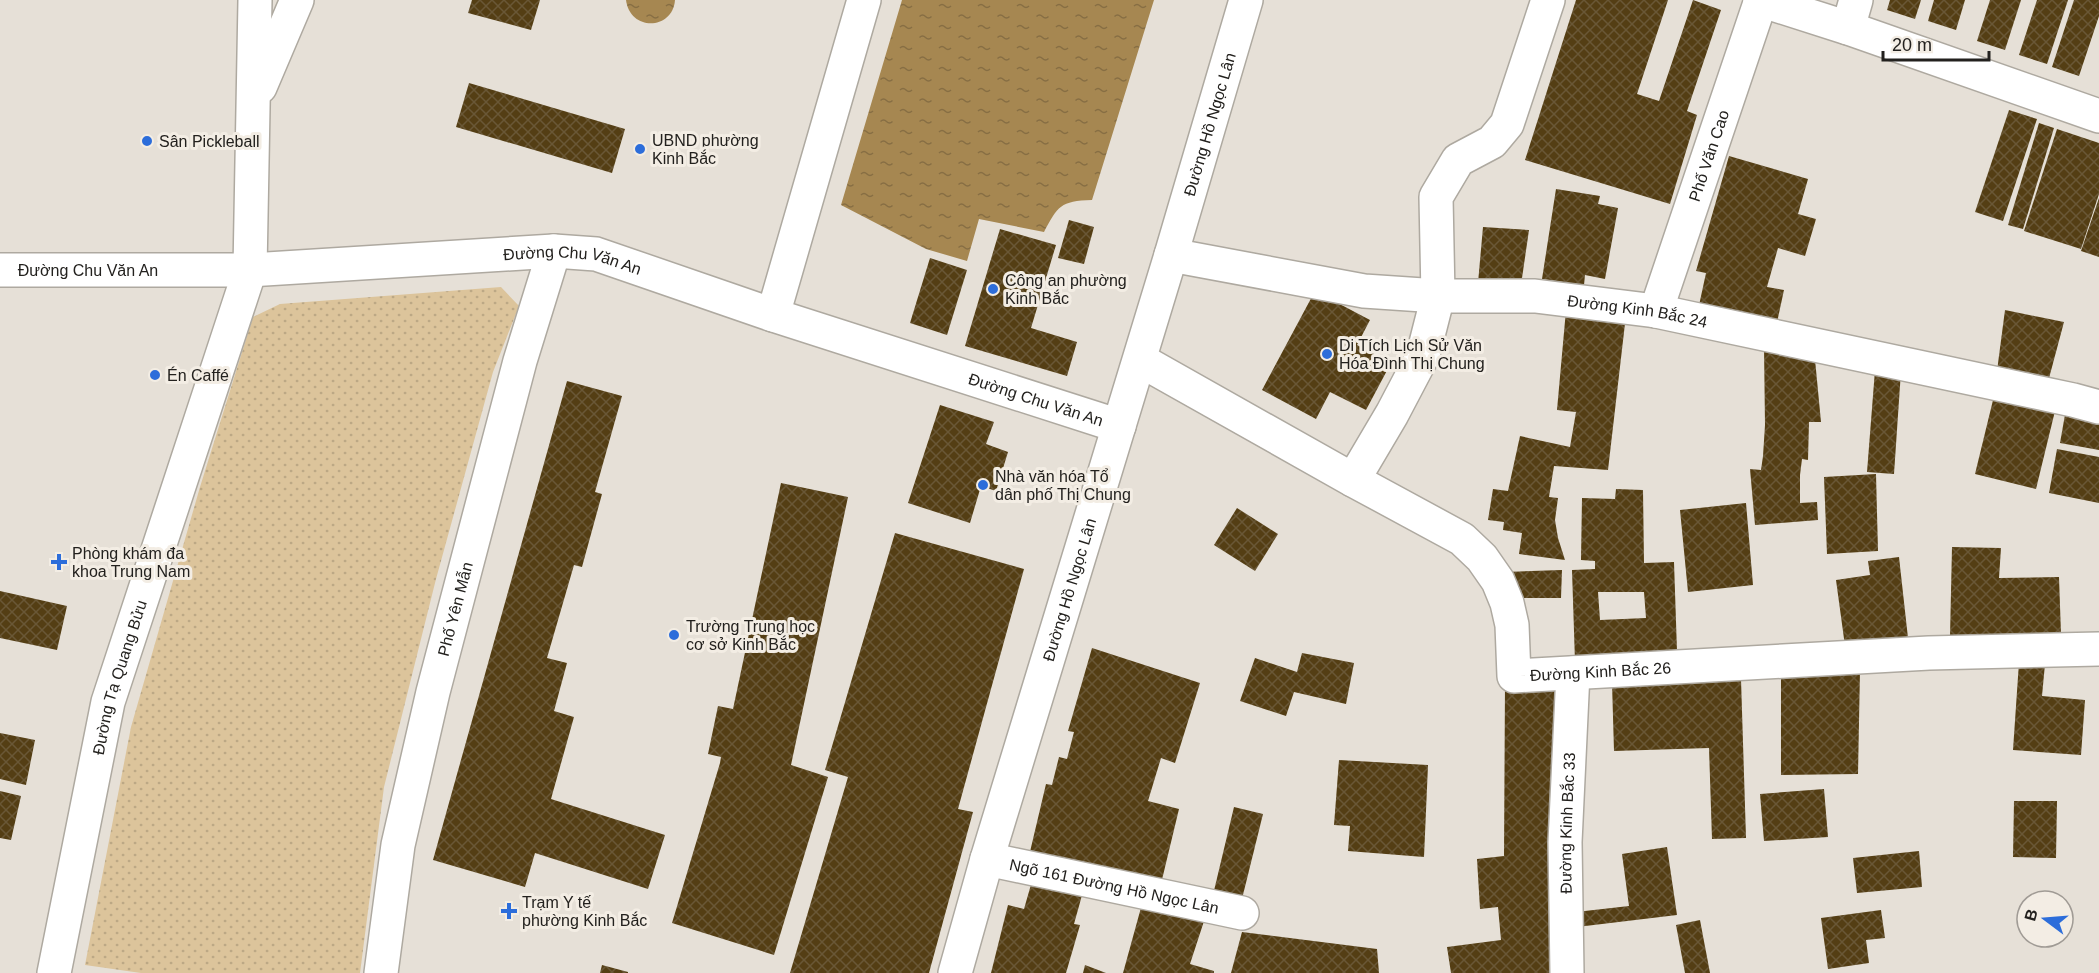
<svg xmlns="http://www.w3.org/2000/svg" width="2099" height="973" viewBox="0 0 2099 973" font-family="Arial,sans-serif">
<defs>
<pattern id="park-dots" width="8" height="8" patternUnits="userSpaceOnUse" patternTransform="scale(1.5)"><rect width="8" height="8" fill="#dcc49b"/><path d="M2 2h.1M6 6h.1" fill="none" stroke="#bca885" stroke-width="1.8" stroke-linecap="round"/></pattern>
<pattern id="water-ripples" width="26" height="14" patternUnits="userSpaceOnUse" patternTransform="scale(1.5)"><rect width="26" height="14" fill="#a68751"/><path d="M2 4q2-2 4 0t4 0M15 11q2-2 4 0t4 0" fill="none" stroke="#876e43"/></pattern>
<pattern id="building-cross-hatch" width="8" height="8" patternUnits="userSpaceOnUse" patternTransform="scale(1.5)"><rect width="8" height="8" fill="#543e14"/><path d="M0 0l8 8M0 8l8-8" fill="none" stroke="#695736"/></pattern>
</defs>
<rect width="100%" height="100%" fill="#e6e0d7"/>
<!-- park -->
<polygon fill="url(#park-dots)" points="501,287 519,306 493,372 436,579 384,787 360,973 141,973 85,965 131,727 200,487 253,317 280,304"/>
<!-- water -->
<g fill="url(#water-ripples)">
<path d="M626,0H675C673,30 630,32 626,0Z"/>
<path d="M902,0H1154L1092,200C1060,201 1058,206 1044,232L979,219L967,261L926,249L841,205Z"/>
</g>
<!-- building -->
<g fill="url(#building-cross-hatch)" fill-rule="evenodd">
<polygon points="472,0 540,0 531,30 468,13"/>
<polygon points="1576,0 1668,0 1637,94 1659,101 1693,0 1721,10 1687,111 1697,115 1670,204 1525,160"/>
<polygon points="1890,0 1921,0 1915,19 1887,10"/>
<polygon points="1934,0 1965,0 1956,30 1928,21"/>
<polygon points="1990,0 2021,0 2005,50 1977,41"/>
<polygon points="2037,0 2068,0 2047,64 2019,55"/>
<polygon points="2074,0 2099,0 2099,16 2079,76 2052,67"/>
<polygon points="469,83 625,129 612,173 456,127"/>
<polygon points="2009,110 2037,119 2003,221 1975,212"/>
<polygon points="2039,123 2054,128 2023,229 2008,225"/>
<polygon points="2057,129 2099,143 2099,194 2081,249 2024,231"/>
<polygon points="1729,156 1808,179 1798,214 1816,219 1805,256 1778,248 1767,287 1784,290 1776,327 1698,310 1706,273 1696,271"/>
<polygon points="1556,189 1600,196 1598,204 1618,208 1605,279 1585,275 1584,285 1542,279"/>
<polygon points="2099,198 2099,257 2081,251"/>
<polygon points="1069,220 1094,227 1084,264 1058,258"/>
<polygon points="1483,227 1529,230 1521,285 1478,283"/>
<polygon points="1000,229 1056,245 1031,328 1077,342 1067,376 965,346"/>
<polygon points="930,258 967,270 947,335 910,323"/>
<polygon points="1315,291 1370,320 1357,345 1391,363 1366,410 1330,392 1316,419 1262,390"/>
<polygon points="1566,310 1626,315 1608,470 1554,466 1549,497 1558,498 1555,520 1558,538 1565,560 1519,554 1522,533 1503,530 1504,522 1488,520 1493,489 1508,491 1520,436 1570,447 1576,412 1557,410"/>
<polygon points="2005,310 2064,322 2048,382 1997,371"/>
<polygon points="1764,346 1814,349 1821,422 1809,422 1808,460 1802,459 1800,475 1800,503 1817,502 1818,520 1755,525 1750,469 1761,470 1763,456 1765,425"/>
<polygon points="1875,370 1901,371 1894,474 1867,472"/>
<polygon points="567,381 622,396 595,492 602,494 582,567 574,565 547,658 567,663 554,711 574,717 551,799 665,835 648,889 535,853 525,887 433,860"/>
<polygon points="1994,396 2055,411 2036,489 1975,474"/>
<polygon points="940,405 994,422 986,444 1008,452 996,491 981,486 970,523 908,503"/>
<polygon points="2066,409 2099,416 2099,450 2060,443"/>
<polygon points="2057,449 2099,457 2099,503 2049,493"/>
<polygon points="1876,474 1878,551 1827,554 1824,477"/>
<polygon points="781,483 848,497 791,765 828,777 774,955 672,923 720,763 721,757 708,754 718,706 733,709"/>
<path d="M1616,489L1643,490L1644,563L1674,562L1677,651L1575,662L1572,570L1595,569V561L1581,560L1582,498L1615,499ZM1598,592H1644L1646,618L1600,620Z"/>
<polygon points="1746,503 1753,585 1688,592 1680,510"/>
<polygon points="1237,508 1278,534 1255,571 1214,545"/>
<polygon points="895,533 1024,569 958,809 973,812 929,973 790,973 848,777 825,770"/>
<polygon points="1952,547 2001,548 1999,578 2059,577 2061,634 1950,637"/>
<polygon points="1899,557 1908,638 1845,646 1836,580 1870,575 1868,561"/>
<polygon points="1562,570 1561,598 1511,598 1504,572"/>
<polygon points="0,591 67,606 57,650 0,638"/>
<polygon points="1092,648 1200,683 1175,763 1161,758 1148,801 1179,809 1160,888 1029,856 1046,784 1052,785 1059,757 1067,759 1074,732 1068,731"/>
<polygon points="1302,653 1354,663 1346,704 1294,692 1286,716 1240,701 1255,658 1297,672"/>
<polygon points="2019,662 2045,664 2042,696 2085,700 2081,755 2013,750"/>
<polygon points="1860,670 1858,774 1781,775 1781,671"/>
<polygon points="1741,679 1746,838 1712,839 1709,748 1614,751 1612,683"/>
<polygon points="1505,683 1565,684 1564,973 1451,973 1447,947 1501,940 1498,907 1480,909 1477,859 1504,856"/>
<polygon points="0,733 35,740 26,785 0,779"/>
<polygon points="1339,760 1428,765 1424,857 1348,851 1350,826 1334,825"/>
<polygon points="1824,789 1828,837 1764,841 1760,794"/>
<polygon points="0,791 21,796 11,840 0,838"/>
<polygon points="2014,801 2057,801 2056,858 2013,857"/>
<polygon points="1234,807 1263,814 1240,907 1212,899"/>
<polygon points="1667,847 1677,915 1577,927 1576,912 1629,906 1622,854"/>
<polygon points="1919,851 1922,887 1857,893 1853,858"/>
<polygon points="1034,874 1084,888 1074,924 1080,925 1066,973 991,973 1008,905 1024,909"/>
<polygon points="1142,904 1206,915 1190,964 1214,971 1214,973 1123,973"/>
<polygon points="1881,910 1885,938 1866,940 1869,963 1828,969 1821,918"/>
<polygon points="1700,920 1710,973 1685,973 1676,925"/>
<polygon points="1242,932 1377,949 1379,973 1231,973"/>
<polygon points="602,965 628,972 628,973 600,973"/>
<polygon points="1085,965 1106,973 1083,973"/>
</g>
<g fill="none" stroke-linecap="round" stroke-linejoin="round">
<!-- minor casing -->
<g stroke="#aea9a0" stroke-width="36">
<g id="minor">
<polyline points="1760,0 1848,28 2099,116"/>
<polyline points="1848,28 1856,0"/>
<polyline points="260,87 297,0"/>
<path id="s1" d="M1171,255L1364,291L1438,296H1535L1656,311L2073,400L2099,407"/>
<path id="s2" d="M0,270H250L554,251L596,254L773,315L1119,426"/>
<path id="s3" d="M1656,311L1761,0"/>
<polyline points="773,315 864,0"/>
<path id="s4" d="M1140,360L1353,480L1462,539L1482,558L1498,581L1507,603L1512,625L1514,676L1929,653L2099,649"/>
<polyline points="1353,480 1392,414 1423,355 1438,296 1436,197 1458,160 1492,142 1507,124 1548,0"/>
<path id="s5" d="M987,859L1242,913"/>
<path id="s6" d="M54,973L108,702L250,270L255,0"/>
<path id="s7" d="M381,973L398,845L433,692L520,361L554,251"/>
<path id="s8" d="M955,973L987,859L1171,255L1246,0"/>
<path id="s9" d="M1567,973L1565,842L1573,673"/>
</g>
</g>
<!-- minor -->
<use href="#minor" stroke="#fff" stroke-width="33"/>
</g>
<!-- markers -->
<g fill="#2c6dda" stroke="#f3ede4" stroke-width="2">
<circle cx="147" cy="141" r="6"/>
<circle cx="640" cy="149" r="6"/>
<circle cx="993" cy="289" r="6"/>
<circle cx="1327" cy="354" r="6"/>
<circle cx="155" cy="375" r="6"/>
<circle cx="983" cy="485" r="6"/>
<path d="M56 553h6v6h6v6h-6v6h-6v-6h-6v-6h6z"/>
<circle cx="674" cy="635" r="6"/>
<path d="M506 902h6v6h6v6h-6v6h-6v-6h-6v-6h6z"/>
</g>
<g text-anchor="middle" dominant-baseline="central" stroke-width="6" stroke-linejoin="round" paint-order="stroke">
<!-- street labels -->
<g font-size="16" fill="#23211e" stroke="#f3ede4">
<text stroke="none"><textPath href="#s8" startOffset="886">Đường Hồ Ngọc Lân</textPath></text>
<text stroke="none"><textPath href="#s3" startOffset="164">Phố Văn Cao</textPath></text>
<text stroke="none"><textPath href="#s2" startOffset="574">Đường Chu Văn An</textPath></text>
<text stroke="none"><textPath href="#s2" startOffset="88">Đường Chu Văn An</textPath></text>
<text stroke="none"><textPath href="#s1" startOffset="471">Đường Kinh Bắc 24</textPath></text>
<text stroke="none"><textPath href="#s2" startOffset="1060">Đường Chu Văn An</textPath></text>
<text stroke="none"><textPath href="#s8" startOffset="400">Đường Hồ Ngọc Lân</textPath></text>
<text stroke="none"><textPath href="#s7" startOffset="372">Phố Yên Mẫn</textPath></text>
<text stroke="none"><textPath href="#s4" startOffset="608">Đường Kinh Bắc 26</textPath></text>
<text stroke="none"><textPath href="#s6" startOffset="303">Đường Tạ Quang Bửu</textPath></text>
<text stroke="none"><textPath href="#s9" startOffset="150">Đường Kinh Bắc 33</textPath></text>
<text stroke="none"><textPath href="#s5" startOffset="130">Ngõ 161 Đường Hồ Ngọc Lân</textPath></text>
</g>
<!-- poi labels -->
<g font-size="16" fill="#23211e" stroke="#f3ede4" text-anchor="start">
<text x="652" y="140">UBND phường<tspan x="652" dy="18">Kinh Bắc</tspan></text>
<text x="159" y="141">Sân Pickleball</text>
<text x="1005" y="280">Công an phường<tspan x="1005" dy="18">Kinh Bắc</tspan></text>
<text x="1339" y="345">Di Tích Lịch Sử Văn<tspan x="1339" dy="18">Hóa Đình Thị Chung</tspan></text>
<text x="167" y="375">Én Caffé</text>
<text x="995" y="476">Nhà văn hóa Tổ<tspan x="995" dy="18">dân phố Thị Chung</tspan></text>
<text x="72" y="553">Phòng khám đa<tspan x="72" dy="18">khoa Trung Nam</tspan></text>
<text x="686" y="626">Trường Trung học<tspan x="686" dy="18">cơ sở Kinh Bắc</tspan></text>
<text x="522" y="902">Trạm Y tế<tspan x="522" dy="18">phường Kinh Bắc</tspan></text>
</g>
</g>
<!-- north arrow -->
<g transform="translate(2045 919) rotate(286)"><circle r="28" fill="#f3ede4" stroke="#a09b95" stroke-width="1.5"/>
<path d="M0-4.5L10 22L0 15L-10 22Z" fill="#2c6dda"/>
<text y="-9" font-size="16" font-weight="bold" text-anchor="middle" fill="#23211e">B</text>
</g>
<!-- scale -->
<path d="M1883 51v9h106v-9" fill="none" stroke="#23211e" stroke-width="3"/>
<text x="1892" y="51" font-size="18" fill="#23211e" stroke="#f3ede4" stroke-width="4.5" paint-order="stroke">20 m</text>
</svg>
